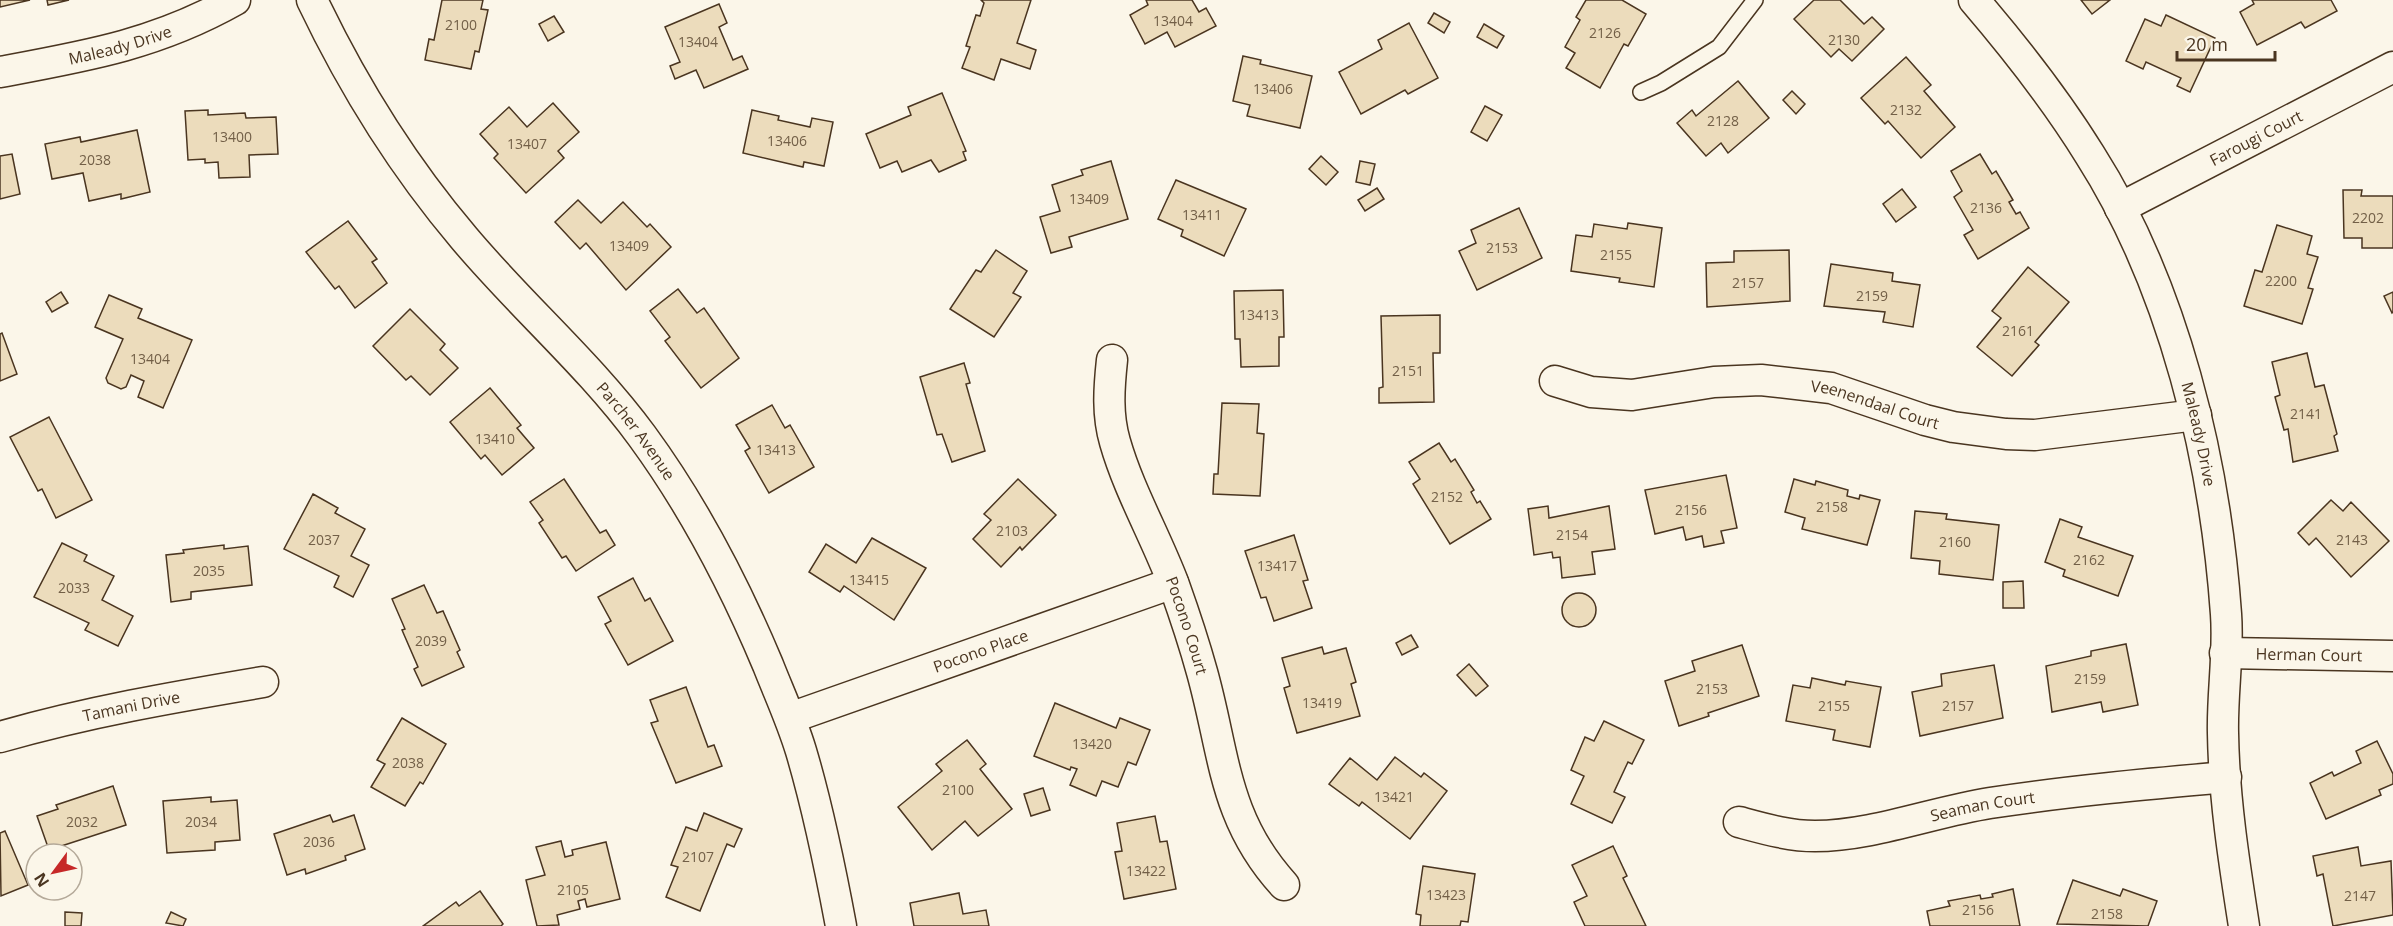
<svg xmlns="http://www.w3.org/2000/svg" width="2393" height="926" viewBox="0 0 2393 926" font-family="'Open Sans',sans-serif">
<rect width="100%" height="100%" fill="#fbf6e9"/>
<!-- building -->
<g fill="#ecdcbc" stroke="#4a3520" stroke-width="1.5">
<polygon points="0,0 30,0 0,7"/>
<polygon points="47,0 69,0 48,5"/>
<polygon points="442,0 483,0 481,9 488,10 479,52 475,51 471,69 425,60 429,39 434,40"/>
<polygon points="981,0 1031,0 1017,43 1036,50 1030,69 1001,59 994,80 962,68 970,47 966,46 976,15 980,16 984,3"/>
<polygon points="1146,0 1192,0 1199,12 1206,8 1216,26 1175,47 1167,32 1145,44 1130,15 1148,5"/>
<polygon points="1586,0 1622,0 1646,14 1628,46 1624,44 1600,88 1566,68 1575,53 1565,47 1580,20 1576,17"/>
<polygon points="1814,0 1840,0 1864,24 1872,17 1884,29 1852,61 1839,49 1831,57 1794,19"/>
<polygon points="2081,0 2110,0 2092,14"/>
<polygon points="2252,0 2331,0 2337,11 2305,28 2301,22 2257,45 2240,12 2254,4"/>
<polygon points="719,4 727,23 719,27 733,60 742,56 748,69 704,88 696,70 675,79 670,66 680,62 665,27"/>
<polygon points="1434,13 1450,22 1444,33 1428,23"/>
<polygon points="2166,15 2215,38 2190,92 2177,86 2181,78 2146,62 2143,69 2126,61 2145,19 2161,26"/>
<polygon points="554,16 564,32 548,41 539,24"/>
<polygon points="1409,23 1438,78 1408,94 1405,90 1361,114 1339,72 1382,49 1378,40"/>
<polygon points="1484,24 1504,36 1497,48 1477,37"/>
<polygon points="1243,56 1261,60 1260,64 1312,76 1300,128 1247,116 1250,105 1233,101"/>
<polygon points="1906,57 1931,85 1924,91 1955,127 1921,158 1888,121 1885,124 1861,98"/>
<polygon points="1738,81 1769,118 1728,153 1721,143 1706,156 1677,123 1692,110 1696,116"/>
<polygon points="1792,91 1805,104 1796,114 1783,100"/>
<polygon points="942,93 966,151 963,152 966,160 939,172 931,160 902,172 897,161 880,168 866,134 911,115 908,107"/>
<polygon points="553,103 579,132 558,151 564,158 526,193 494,158 498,154 480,134 509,107 527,127"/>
<polygon points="1485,106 1502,115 1487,141 1471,132"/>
<polygon points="208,110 208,115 245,113 246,118 276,117 278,154 249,155 250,177 219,178 218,162 205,163 205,159 188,160 185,111"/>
<polygon points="752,110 779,116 778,120 810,127 812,118 833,122 824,166 804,162 803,167 743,153"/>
<polygon points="137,130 150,192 121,199 121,194 89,201 83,173 52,179 45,144 80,137 81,142"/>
<polygon points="12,154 20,194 0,199 0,156"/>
<polygon points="1980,154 1992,174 1996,171 2013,200 2009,202 2016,214 2020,212 2029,228 1978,259 1964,235 1973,230 1954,197 1962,191 1951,171"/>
<polygon points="1321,156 1338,172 1326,185 1309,169"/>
<polygon points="1111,161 1128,219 1069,237 1072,247 1051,253 1040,217 1060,211 1052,185 1083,175 1081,170"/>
<polygon points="1360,161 1375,164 1370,185 1356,182"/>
<polygon points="1176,180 1246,209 1224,256 1181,236 1183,230 1158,219"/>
<polygon points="1377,188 1384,199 1365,211 1358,200"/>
<polygon points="1902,189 1916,207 1896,222 1883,204"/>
<polygon points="2343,190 2362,190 2361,196 2393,196 2393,248 2362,248 2362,238 2344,238"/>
<polygon points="578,200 601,223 623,202 647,227 650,224 671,247 626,290 586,243 580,249 555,222"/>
<polygon points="1519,208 1542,258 1477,290 1459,251 1476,243 1471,230"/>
<polygon points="348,221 377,259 372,262 387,283 355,308 339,286 335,289 306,252"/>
<polygon points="1628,223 1662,228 1654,287 1619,282 1620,278 1571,271 1576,235 1592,237 1594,224 1627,229"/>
<polygon points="2277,225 2312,236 2307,254 2318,257 2308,288 2313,289 2302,324 2244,306 2255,270 2262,272"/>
<polygon points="996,250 1027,271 1013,293 1021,297 994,337 950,309 976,270 981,272"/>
<polygon points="1789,250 1790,301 1707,307 1706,263 1734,262 1734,251"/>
<polygon points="1831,264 1893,273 1892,281 1920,285 1913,327 1883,322 1885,312 1824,306"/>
<polygon points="2028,267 2069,302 2035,342 2039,345 2012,376 1977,347 2001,318 1992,311"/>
<polygon points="678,289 697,313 704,308 739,358 701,388 665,341 670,337 650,311"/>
<polygon points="1283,290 1284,337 1279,337 1279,366 1241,367 1240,339 1235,339 1234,291"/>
<polygon points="61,292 68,303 52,312 46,302"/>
<polygon points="2393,292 2393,312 2392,313 2384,296"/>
<polygon points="109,295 142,309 138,318 192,340 163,408 138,397 144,381 131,375 126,387 121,389 108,383 106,378 123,339 95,327"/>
<polygon points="410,309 445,344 440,350 458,368 430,395 411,376 406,380 373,346"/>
<polygon points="1440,315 1440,353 1433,353 1434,402 1379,403 1379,388 1383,387 1381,316"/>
<polygon points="2,333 17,374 0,381 0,334"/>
<polygon points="2307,353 2315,387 2324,385 2337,434 2334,436 2338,451 2293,462 2288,429 2284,430 2275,397 2280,395 2272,362"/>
<polygon points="964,363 970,383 966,384 985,451 952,462 942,434 937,435 920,377"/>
<polygon points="490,388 521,425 517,428 534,448 502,475 485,455 481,459 450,422"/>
<polygon points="1222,403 1259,404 1257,433 1264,434 1260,496 1213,494 1214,474 1218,474"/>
<polygon points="772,405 785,428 790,425 814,467 769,493 745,451 750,448 736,425"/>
<polygon points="49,417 92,500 56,518 42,489 38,491 10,437"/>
<polygon points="1439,443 1451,462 1455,459 1474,490 1471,492 1477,503 1480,501 1491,519 1450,544 1413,484 1420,479 1409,462"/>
<polygon points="1726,475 1737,528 1721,531 1724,543 1704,547 1702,536 1686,540 1683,527 1655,534 1645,490"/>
<polygon points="564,479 600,533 606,530 615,545 576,571 566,556 562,558 539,523 543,520 530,502"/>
<polygon points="1018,479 1056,515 1022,550 1020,547 1001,567 973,539 991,520 984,514"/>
<polygon points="1794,479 1815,485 1816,481 1848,490 1847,496 1859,499 1860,495 1880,500 1867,545 1802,529 1805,518 1785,512"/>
<polygon points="313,494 338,508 335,513 365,529 351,556 369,565 353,597 334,587 339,576 284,549"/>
<polygon points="2331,500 2343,511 2351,502 2389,541 2351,577 2316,538 2309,545 2298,533"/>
<polygon points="1548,506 1549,518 1609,506 1615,549 1592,552 1595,574 1562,578 1560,557 1553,558 1552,552 1534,555 1528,509"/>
<polygon points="1915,511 1947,514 1946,519 1999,525 1993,580 1939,574 1940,561 1911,558"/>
<polygon points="2060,519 2082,527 2078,537 2133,556 2118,596 2063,576 2065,570 2045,562"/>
<polygon points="1294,535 1308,580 1303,581 1312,608 1274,621 1266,597 1261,598 1245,551"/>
<polygon points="872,538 926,568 894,620 844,586 840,592 809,572 826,544 856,563"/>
<polygon points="62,543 87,555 84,561 114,576 102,600 133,616 118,646 85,630 89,623 34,597"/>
<polygon points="224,545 224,549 248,546 252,585 191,592 191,599 171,602 166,555 184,553 183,550"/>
<polygon points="633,578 645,601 650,598 673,641 628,665 605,624 611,621 598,597"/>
<polygon points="2023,581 2024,608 2003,608 2003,582"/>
<polygon points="424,585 437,613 443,611 460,650 457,652 464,667 422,686 414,669 418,667 402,630 405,629 392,599"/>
<circle cx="1579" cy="610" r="17"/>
<polygon points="1411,635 1418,647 1402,655 1396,643"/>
<polygon points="2126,644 2138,705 2103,712 2101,702 2052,712 2046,666 2091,656 2091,651"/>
<polygon points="1742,645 1759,696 1708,713 1709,716 1679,726 1665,681 1695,671 1692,661"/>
<polygon points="1322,647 1324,654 1346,648 1356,682 1351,684 1360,716 1297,733 1284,688 1290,686 1282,658"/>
<polygon points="1469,664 1488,686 1476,696 1457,675"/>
<polygon points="1994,665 2003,718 1920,736 1912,692 1942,686 1941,674"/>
<polygon points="1812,678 1845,685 1846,681 1881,687 1870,747 1833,740 1835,730 1786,721 1793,685 1810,688"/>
<polygon points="686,687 708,747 714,745 722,766 676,783 651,723 658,721 650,700"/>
<polygon points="1055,703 1116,728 1120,718 1150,730 1136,765 1128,762 1118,787 1102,781 1096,796 1070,785 1077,769 1071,767 1070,770 1034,756"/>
<polygon points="402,718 446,744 423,784 420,782 405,806 371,787 385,764 377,760"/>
<polygon points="1604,721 1644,740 1632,764 1628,762 1614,792 1625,797 1612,823 1571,804 1584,776 1571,770 1585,737 1594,741"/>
<polygon points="967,740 986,764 980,769 1012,809 978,836 965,821 932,850 898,807 942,771 936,764"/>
<polygon points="2377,741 2393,774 2393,784 2379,790 2381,795 2326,819 2310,783 2332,772 2334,776 2361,763 2356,751"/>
<polygon points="1395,757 1421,777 1424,773 1447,791 1410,839 1362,802 1359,806 1329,784 1350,758 1377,780"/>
<polygon points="113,786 126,825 49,850 37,816 58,809 56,805"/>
<polygon points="1043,788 1050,810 1031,816 1024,794"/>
<polygon points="211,797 211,802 237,800 240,840 215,842 215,850 167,853 163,801"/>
<polygon points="704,813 742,829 734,847 727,844 700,911 666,897 678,867 671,865 686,827 697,831"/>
<polygon points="330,815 333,822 354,815 365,849 345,856 346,860 306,874 305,869 287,875 274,834"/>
<polygon points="1155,816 1160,842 1167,841 1176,889 1124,899 1115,852 1122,851 1117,823"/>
<polygon points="5,831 28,885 1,896 0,833"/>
<polygon points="561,841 565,857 573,855 572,850 606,842 620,899 587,907 585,899 578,901 580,909 557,915 559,925 537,926 526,880 545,875 536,847"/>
<polygon points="1613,846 1627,876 1623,878 1646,926 1585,926 1574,902 1587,896 1572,865"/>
<polygon points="2358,847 2361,866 2391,861 2393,915 2333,926 2323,874 2317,876 2313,856"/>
<polygon points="1423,866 1475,874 1468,922 1461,921 1460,926 1420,926 1421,915 1416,914"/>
<polygon points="2073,880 2120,896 2123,889 2157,901 2148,926 2057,924"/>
<polygon points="2013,889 2020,926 1930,926 1927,911 1950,906 1948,901 1980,895 1981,899 1993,897 1992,894"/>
<polygon points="480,891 503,924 501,926 423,926 456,902 459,906"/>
<polygon points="959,893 963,914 986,910 989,926 914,926 910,903"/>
<polygon points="65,912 82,913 81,926 65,926"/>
<polygon points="171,912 186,919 183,926 166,923"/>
</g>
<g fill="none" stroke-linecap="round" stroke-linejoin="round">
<!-- lane casing -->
<g stroke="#4a3520" stroke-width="18">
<polyline id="lane" points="1641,92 1661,83 1719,47 1755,0"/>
</g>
<!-- street casing -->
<g stroke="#4a3520" stroke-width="33">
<g id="street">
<path id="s1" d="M312,0C353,86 402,165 464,238C521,306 589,364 642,436C694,507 734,584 768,665C779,693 792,721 801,751C818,808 830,867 841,926"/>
<path id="s2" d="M1974,0C2016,49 2056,100 2090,155C2174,287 2215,459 2226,614C2229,653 2222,694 2223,733C2224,798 2234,862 2244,926"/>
<path id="s3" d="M0,72C87,56 157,44 235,0"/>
<path id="s4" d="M2120,208L2393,67"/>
<path id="s5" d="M1112,360C1109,388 1107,415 1115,442C1129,491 1156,537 1174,585C1184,613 1194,643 1202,672C1225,754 1223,818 1284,885"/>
<path id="s6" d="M1555,381L1591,392L1632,395L1714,382L1761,380L1831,388L1925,420L1953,427L2006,434L2035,435L2196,415"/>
<path id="s7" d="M2225,653L2393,656"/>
<path id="s8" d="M790,718L1173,583"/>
<path id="s9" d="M0,737C87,712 174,697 263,682"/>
<path id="s10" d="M1739,822C1765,829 1789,836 1815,836C1872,836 1933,812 1990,803C2069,791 2147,784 2226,777"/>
</g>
</g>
<!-- lane -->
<use href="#lane" stroke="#fbf6e9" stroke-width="15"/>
<!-- street -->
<use href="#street" stroke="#fbf6e9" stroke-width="30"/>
</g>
<g text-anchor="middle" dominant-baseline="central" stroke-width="4.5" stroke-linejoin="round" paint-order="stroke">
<!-- number labels -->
<g font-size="14" fill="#725f47">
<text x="1173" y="20">13404</text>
<text x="461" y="24">2100</text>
<text x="1605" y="32">2126</text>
<text x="1844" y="39">2130</text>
<text x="698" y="41">13404</text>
<text x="1273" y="88">13406</text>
<text x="1906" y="109">2132</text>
<text x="1723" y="120">2128</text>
<text x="232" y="136">13400</text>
<text x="787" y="140">13406</text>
<text x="527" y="143">13407</text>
<text x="95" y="159">2038</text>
<text x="1089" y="198">13409</text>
<text x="1986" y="207">2136</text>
<text x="1202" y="214">13411</text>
<text x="2368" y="217">2202</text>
<text x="629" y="245">13409</text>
<text x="1502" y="247">2153</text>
<text x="1616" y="254">2155</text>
<text x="2281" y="280">2200</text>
<text x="1748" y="282">2157</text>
<text x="1872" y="295">2159</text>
<text x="1259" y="314">13413</text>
<text x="2018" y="330">2161</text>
<text x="150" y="358">13404</text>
<text x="1408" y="370">2151</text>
<text x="2306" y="413">2141</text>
<text x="495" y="438">13410</text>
<text x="776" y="449">13413</text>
<text x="1447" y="496">2152</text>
<text x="1832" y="506">2158</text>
<text x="1691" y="509">2156</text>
<text x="1012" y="530">2103</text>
<text x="1572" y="534">2154</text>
<text x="324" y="539">2037</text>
<text x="2352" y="539">2143</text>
<text x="1955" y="541">2160</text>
<text x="2089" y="559">2162</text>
<text x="1277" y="565">13417</text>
<text x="209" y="570">2035</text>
<text x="869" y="579">13415</text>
<text x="74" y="587">2033</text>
<text x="431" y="640">2039</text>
<text x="2090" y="678">2159</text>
<text x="1712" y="688">2153</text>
<text x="1322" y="702">13419</text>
<text x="1834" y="705">2155</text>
<text x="1958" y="705">2157</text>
<text x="1092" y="743">13420</text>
<text x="408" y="762">2038</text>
<text x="958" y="789">2100</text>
<text x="1394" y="796">13421</text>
<text x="82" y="821">2032</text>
<text x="201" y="821">2034</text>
<text x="319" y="841">2036</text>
<text x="698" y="856">2107</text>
<text x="1146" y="870">13422</text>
<text x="573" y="889">2105</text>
<text x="1446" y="894">13423</text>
<text x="2360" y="895">2147</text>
<text x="1978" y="909">2156</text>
<text x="2107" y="913">2158</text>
</g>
<!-- street labels -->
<g font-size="16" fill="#4a3520" stroke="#fbf6e9">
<text stroke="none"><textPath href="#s3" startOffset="123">Maleady Drive</textPath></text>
<text stroke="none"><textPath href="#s4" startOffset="153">Farougi Court</textPath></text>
<text stroke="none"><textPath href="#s6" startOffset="326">Veenendaal Court</textPath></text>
<text stroke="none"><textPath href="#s1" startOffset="542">Parcher Avenue</textPath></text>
<text stroke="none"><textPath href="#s2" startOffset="495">Maleady Drive</textPath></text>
<text stroke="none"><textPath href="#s5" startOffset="280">Pocono Court</textPath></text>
<text stroke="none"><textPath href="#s8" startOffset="202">Pocono Place</textPath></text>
<text stroke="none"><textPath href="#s7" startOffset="84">Herman Court</textPath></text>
<text stroke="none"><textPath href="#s9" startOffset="135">Tamani Drive</textPath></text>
<text stroke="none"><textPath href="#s10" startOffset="248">Seaman Court</textPath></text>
</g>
</g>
<!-- north arrow -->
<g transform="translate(54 872) rotate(237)"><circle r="28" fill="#fbf6e9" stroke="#b4a999" stroke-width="1.5"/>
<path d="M0-4.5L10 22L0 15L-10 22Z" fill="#c62828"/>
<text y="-9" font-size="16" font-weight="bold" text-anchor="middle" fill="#4a3520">N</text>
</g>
<!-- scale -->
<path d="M2177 51v9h98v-9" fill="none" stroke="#4a3520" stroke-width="3"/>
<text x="2186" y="51" font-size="18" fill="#4a3520" stroke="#fbf6e9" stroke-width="4.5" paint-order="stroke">20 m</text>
</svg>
